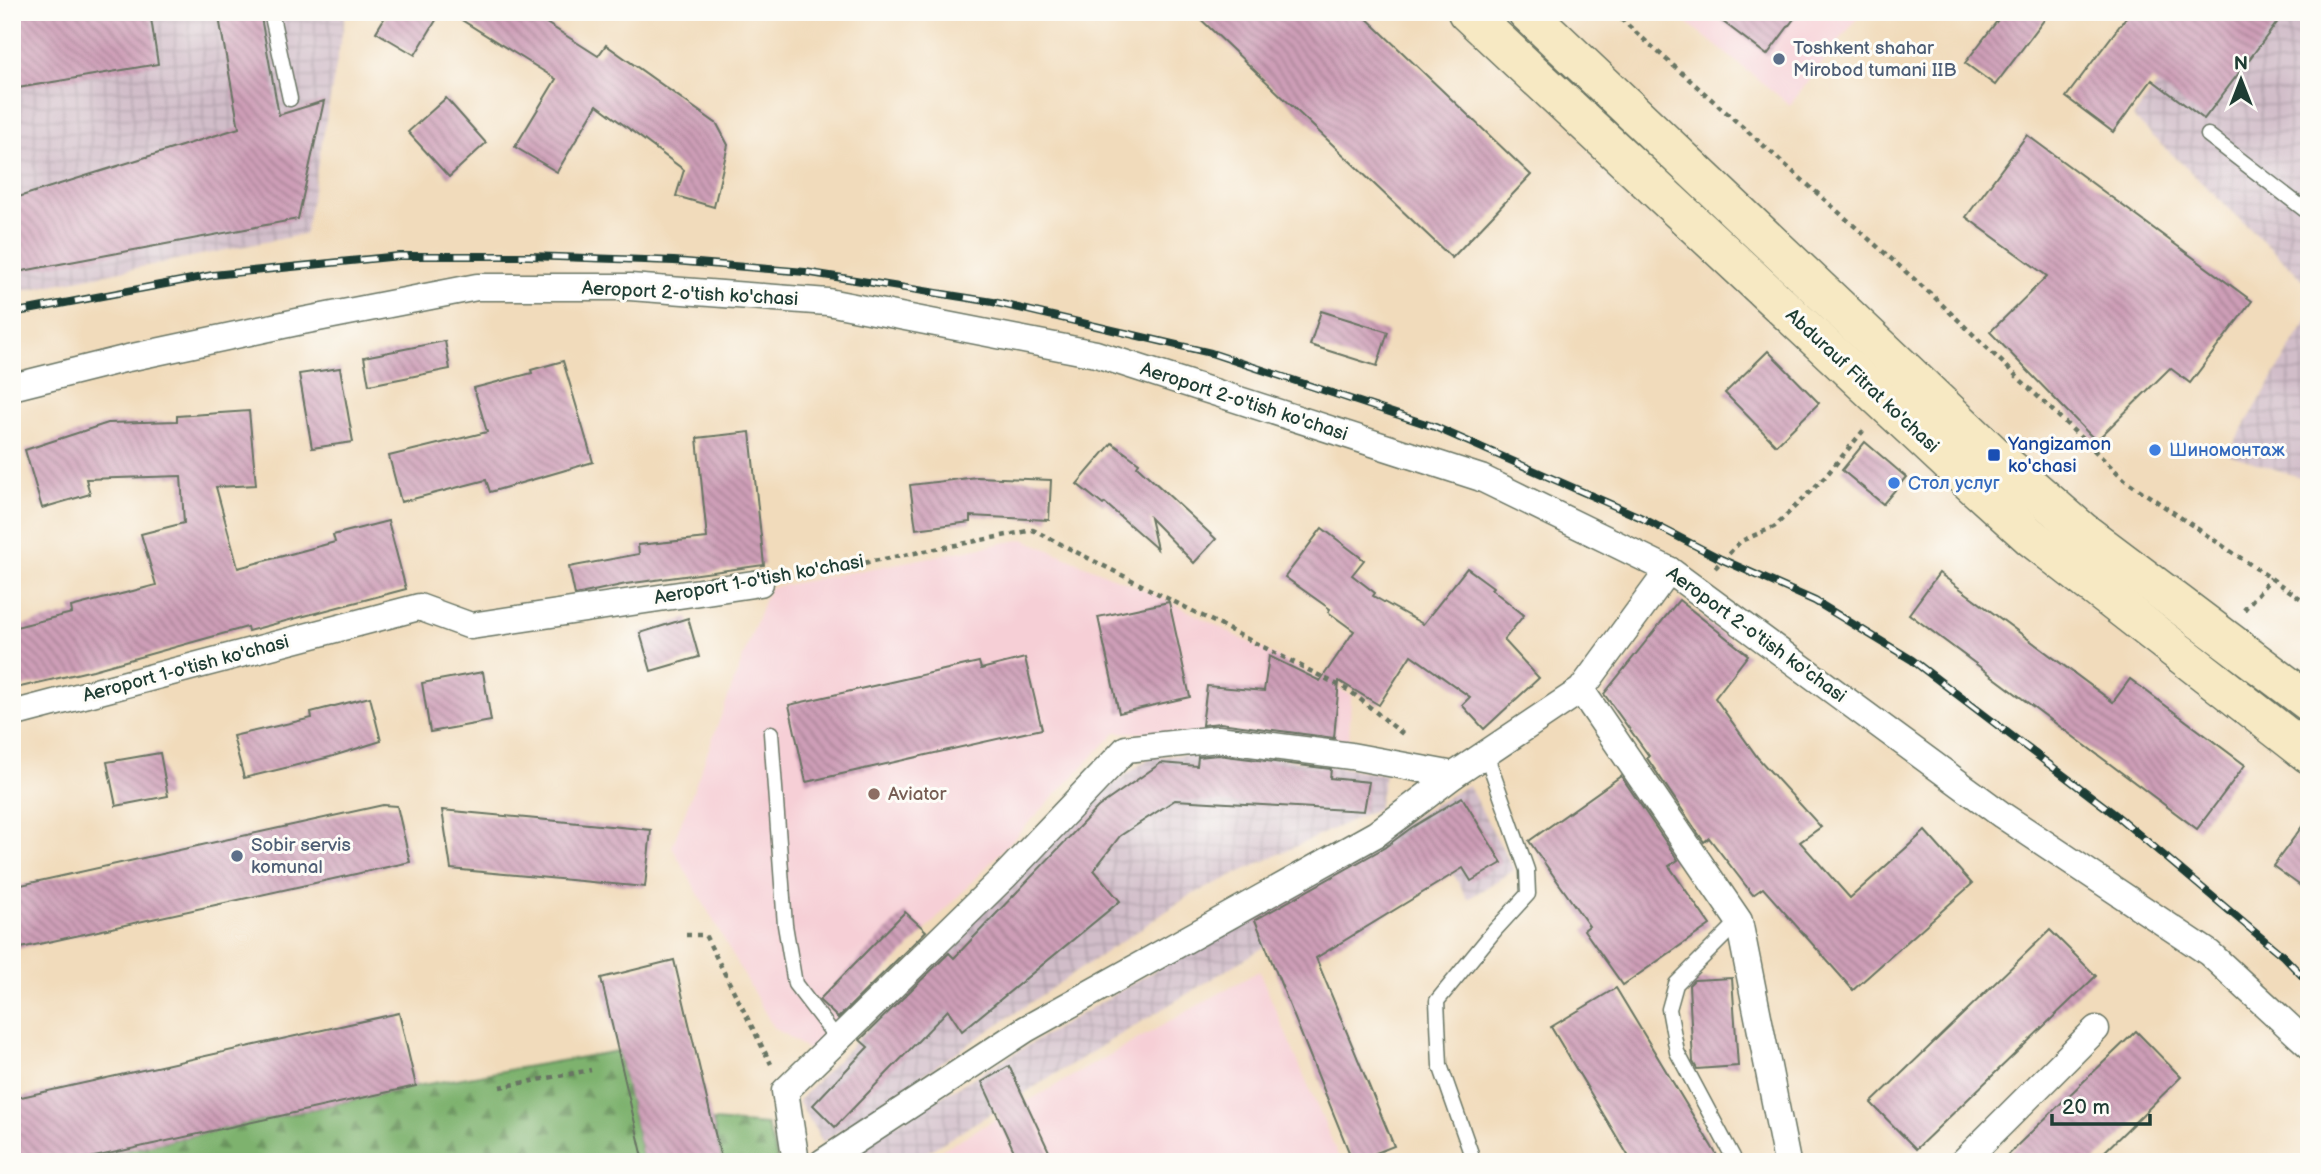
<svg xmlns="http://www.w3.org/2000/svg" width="2321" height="1174" viewBox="0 0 2321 1174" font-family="'Balsamiq Sans',sans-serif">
<defs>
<pattern id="industrial-grid" width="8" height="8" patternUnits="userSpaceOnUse" patternTransform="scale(1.75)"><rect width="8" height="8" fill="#d1bdc9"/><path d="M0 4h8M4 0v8" fill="none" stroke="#b3a3ad"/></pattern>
<pattern id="forest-firs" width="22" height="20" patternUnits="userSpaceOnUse" patternTransform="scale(1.75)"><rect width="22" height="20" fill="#7eb26e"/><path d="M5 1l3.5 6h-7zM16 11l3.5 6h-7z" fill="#67925b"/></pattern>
<pattern id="building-back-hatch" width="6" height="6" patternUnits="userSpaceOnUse" patternTransform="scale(1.75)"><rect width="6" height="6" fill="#ce9eb7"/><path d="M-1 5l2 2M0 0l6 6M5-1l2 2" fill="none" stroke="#a78296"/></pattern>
</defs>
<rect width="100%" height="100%" fill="#fdfcf7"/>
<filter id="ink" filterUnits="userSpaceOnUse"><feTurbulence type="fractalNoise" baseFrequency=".0143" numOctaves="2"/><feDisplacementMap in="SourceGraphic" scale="14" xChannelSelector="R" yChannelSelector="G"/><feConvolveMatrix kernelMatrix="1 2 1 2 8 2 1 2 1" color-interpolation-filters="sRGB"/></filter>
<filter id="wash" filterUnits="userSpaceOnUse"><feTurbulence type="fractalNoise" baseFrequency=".00686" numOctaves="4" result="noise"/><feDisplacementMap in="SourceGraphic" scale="28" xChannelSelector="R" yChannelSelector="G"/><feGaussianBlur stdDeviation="1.57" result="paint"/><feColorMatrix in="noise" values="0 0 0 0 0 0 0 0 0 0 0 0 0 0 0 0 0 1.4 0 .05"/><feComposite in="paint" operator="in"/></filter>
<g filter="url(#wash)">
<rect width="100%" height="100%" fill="#f1dbbb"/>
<!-- built -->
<g fill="#f6cfd6">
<polygon points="1674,12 1862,12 1790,105"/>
<polygon points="1024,539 1169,601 1351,695 1349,741 1116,732 810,1051 773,1027 672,847 769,588"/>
<polygon points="1259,971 1341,1162 926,1162 925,1159"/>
</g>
<!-- industrial -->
<g fill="url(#industrial-grid)">
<polygon points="12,12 346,12 305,234 12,293"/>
<polygon points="2211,12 2309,12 2309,285 2133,117"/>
<polygon points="2309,317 2309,480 2228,454"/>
<polygon points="1233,751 1385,774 1378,808 1189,896 823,1142 798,1101 1084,805 1151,757"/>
<polygon points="1468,785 1514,870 1468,899 1435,843 911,1162 831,1162"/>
</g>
<!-- forest -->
<g fill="url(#forest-firs)" stroke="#4e7851" stroke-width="2">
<polygon points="618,1051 644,1162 72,1162 416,1086"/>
<polygon points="713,1121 767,1125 778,1162 722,1162"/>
</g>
<g id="blocks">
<!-- building -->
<g fill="url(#building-back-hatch)">
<polygon points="12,12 150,12 158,64 12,89"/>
<polygon points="218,12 260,12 279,115 324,101 298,219 12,273 12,199 239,128"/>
<polygon points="388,12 441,12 415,55 376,32"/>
<polygon points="449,12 529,12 598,56 606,45 717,124 728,145 714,207 676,196 684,170 597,105 557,172 515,147 556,79"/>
<polygon points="1193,12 1360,12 1531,175 1452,258"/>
<polygon points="1710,12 1799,12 1767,55"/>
<polygon points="2004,12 2050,12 1995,85 1965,63"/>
<polygon points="2130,12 2285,12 2204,119 2152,80 2113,132 2066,97"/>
<polygon points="446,98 486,143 449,177 408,132"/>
<polygon points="2027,135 2252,301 2190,383 2170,368 2096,441 1990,332 2047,276 1966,217"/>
<polygon points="1321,311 1388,332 1377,366 1310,345"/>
<polygon points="445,341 450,369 369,385 364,357"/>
<polygon points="1768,351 1819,403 1776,445 1725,393"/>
<polygon points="563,361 593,462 490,492 486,480 401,502 389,456 487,432 474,388 532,373 531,370"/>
<polygon points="340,368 353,442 312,448 299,374"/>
<polygon points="249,411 256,485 216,487 238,568 335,542 333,535 388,521 406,589 248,631 247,627 93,670 12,689 12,628 72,613 71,607 156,585 141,534 184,523 181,476 86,479 90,494 42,508 25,450 108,423 177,421 177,416"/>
<polygon points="750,432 764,565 626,584 575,595 569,567 639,554 638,545 707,538 697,438"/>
<polygon points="1865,442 1906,477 1883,504 1842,470"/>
<polygon points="1112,443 1139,463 1137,466 1216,539 1194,563 1150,518 1157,549 1105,503 1103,505 1077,484"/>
<polygon points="977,477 1051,480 1049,520 970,516 970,522 916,529 910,485"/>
<polygon points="1322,528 1364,560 1352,575 1375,593 1373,596 1423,624 1467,568 1493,587 1491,589 1524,615 1504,640 1539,678 1484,729 1462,705 1470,697 1411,655 1379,705 1339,681 1334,738 1220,723 1202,725 1207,686 1264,691 1269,656 1320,681 1354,631 1328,612 1330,609 1285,577"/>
<polygon points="1939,573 2113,702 2130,679 2245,765 2197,829 1909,614"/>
<polygon points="1679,600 1748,655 1715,698 1758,758 1821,827 1800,842 1850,898 1925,831 1972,884 1853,990 1763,888 1753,895 1709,838 1704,842 1647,758 1649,756 1604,694"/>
<polygon points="1169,602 1190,697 1119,713 1098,617"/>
<polygon points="688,618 699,657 651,671 640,633"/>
<polygon points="1025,658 1042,729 806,782 789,705 979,662 981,669"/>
<polygon points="483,672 491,721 430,732 422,683"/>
<polygon points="370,697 381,741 330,757 244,778 233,736 312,718 311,712"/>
<polygon points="160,753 168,796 116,806 107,762"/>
<polygon points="1218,755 1331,769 1330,778 1369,782 1364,811 1175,800 1120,836 1094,870 1120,901 962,1031 948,1010 835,1127 813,1105 868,1047 860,1040 949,953 954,958 1098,807 1161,763 1197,766 1198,757"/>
<polygon points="1621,776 1678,860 1669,866 1710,925 1623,985 1584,930 1589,926 1529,841"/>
<polygon points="1462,797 1502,863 1471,881 1463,868 1316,958 1394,1146 1353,1162 1255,920 1384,848 1411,828"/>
<polygon points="383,805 397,806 410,862 12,950 12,887"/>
<polygon points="442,810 651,830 645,887 451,869"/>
<polygon points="2309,817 2309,892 2273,866"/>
<polygon points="905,912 926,931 838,1018 819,1000"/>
<polygon points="2050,930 2096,976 1916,1149 1871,1103"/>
<polygon points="674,960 712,1121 722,1162 644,1162 601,978"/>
<polygon points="1732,978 1738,1066 1697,1069 1693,1062 1689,985 1694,980"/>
<polygon points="1616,988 1721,1162 1632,1162 1551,1027"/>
<polygon points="399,1013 416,1086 72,1162 12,1162 12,1099"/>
<polygon points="2136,1031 2181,1077 2094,1162 2000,1162"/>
<polygon points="1009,1066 1054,1162 1019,1162 982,1082"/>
</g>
</g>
</g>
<g filter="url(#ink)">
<use href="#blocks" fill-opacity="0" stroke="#687463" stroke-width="2"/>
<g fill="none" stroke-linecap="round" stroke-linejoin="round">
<!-- lane casing -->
<g stroke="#687463" stroke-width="17">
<g id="lane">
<polyline points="271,12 290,99"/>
<polyline points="2208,135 2309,213"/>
<polyline points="771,733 785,925 795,984 838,1040"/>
<polyline points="1733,1157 1677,1052 1669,1009 1676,984 1739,921"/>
<polyline points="1474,1162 1440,1065 1437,1001 1495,930 1528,894 1527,870 1486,754"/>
</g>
</g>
<!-- street casing -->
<g stroke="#687463" stroke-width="29">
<g id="street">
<polyline points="12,387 128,358 297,322 477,287 630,287 828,302 1096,354 1481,478 1669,570 2002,815 2209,953 2309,1045"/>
<polyline points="1581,690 1739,921 1787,1162"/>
<polyline points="12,714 419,607 471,626 760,583"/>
<polyline points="796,1162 785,1091 1004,877 1126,749 1218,739 1351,756 1454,775 1581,690 1669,570"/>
<polyline points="823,1162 1026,1029 1376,834 1454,775"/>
<polyline points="1963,1162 2096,1029"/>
</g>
</g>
<!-- secondary casing -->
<g stroke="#687463" stroke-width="41">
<g id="secondary">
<polyline points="1467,12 1958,471 2031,537 2309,754"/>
<polyline points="1527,12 1994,455 2083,532 2309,702"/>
</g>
</g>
<!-- path -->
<g stroke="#687463" stroke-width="4.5" stroke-dasharray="5 5" stroke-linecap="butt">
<polyline points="1613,12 1932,295 2125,480 2309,604"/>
<polyline points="1715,568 1741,541 1774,527 1825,477 1863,431"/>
<polyline points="786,578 1033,530 1350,691 1404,735"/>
<polyline points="2244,610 2271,578"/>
<polyline points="686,935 705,935 771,1064"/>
<polyline points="500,1087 591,1070"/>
</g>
<!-- lane -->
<use href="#lane" stroke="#fff" stroke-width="14"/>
<!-- street -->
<use href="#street" stroke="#fff" stroke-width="26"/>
<!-- secondary -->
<use href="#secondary" stroke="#f7e9c3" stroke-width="38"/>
<!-- rail casing -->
<g stroke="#1f3d34" stroke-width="8">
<polyline id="rail" points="12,313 213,275 399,256 529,256 674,261 805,272 993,302 1211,353 1435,427 1642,518 1721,559 1815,601 1912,660 2117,816 2283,956 2309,983"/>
</g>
<!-- rail -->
<use href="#rail" stroke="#fdfcf7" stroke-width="5" stroke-dasharray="16" stroke-linecap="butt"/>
</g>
</g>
<!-- markers -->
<g fill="#5c6f8a" stroke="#fdfcf7" stroke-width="2.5">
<circle cx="1779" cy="59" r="7"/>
<circle cx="237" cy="856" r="7"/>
</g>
<g fill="#3f7fe0" stroke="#fdfcf7" stroke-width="2.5">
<circle cx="2155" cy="450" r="7"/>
<circle cx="1894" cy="483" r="7"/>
</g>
<rect fill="#1a4fb4" stroke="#fdfcf7" stroke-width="2.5" x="1987" y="448" width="14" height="14" rx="3.5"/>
<circle fill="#8d6e63" stroke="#fdfcf7" stroke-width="2.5" cx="874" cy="794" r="7"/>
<g text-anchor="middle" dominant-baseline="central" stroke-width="6" stroke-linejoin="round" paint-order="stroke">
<!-- service labels -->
<g font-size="19" fill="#4e5e75" stroke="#fdfcf7" text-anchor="start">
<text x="1793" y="48">Toshkent shahar<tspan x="1793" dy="22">Mirobod tumani IIB</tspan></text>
<text x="251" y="845">Sobir servis<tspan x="251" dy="22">komunal</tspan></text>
</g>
<!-- street labels -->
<g font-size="19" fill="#1f3d34" stroke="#fdfcf7">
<text transform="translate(690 294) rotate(3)">Aeroport 2-o'tish ko'chasi</text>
<text transform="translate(1862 381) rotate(43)">Abdurauf Fitrat ko'chasi</text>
<text transform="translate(1244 402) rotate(18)">Aeroport 2-o'tish ko'chasi</text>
<text transform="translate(759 580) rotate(-10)">Aeroport 1-o'tish ko'chasi</text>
<text transform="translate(1756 635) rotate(36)">Aeroport 2-o'tish ko'chasi</text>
<text transform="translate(186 669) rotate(-15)">Aeroport 1-o'tish ko'chasi</text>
</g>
<!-- transit labels -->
<g font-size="19" fill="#164399" stroke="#fdfcf7" text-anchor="start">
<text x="2008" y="444">Yangizamon<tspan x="2008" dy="22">ko'chasi</tspan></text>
</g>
<!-- shop labels -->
<g font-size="19" fill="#366cbe" stroke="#fdfcf7" text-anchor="start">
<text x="2169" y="450">Шиномонтаж</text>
<text x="1908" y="483">Стол услуг</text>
</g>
<!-- education labels -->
<g font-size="19" fill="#785e54" stroke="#fdfcf7" text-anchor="start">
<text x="888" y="794">Aviator</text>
</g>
</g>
<!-- margin -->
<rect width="2321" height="1174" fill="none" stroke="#fdfcf7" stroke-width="42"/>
<!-- north arrow -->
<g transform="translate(2241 80)" stroke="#fdfcf7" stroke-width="5" paint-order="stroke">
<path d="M0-5L12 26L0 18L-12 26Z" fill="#1f3d34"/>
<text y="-10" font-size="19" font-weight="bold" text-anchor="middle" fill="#1f3d34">N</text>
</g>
<!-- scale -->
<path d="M2052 1114v10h98v-10" fill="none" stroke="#1f3d34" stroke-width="3.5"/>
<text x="2062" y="1114" font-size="21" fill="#1f3d34" stroke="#fdfcf7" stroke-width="5" paint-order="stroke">20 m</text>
</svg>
